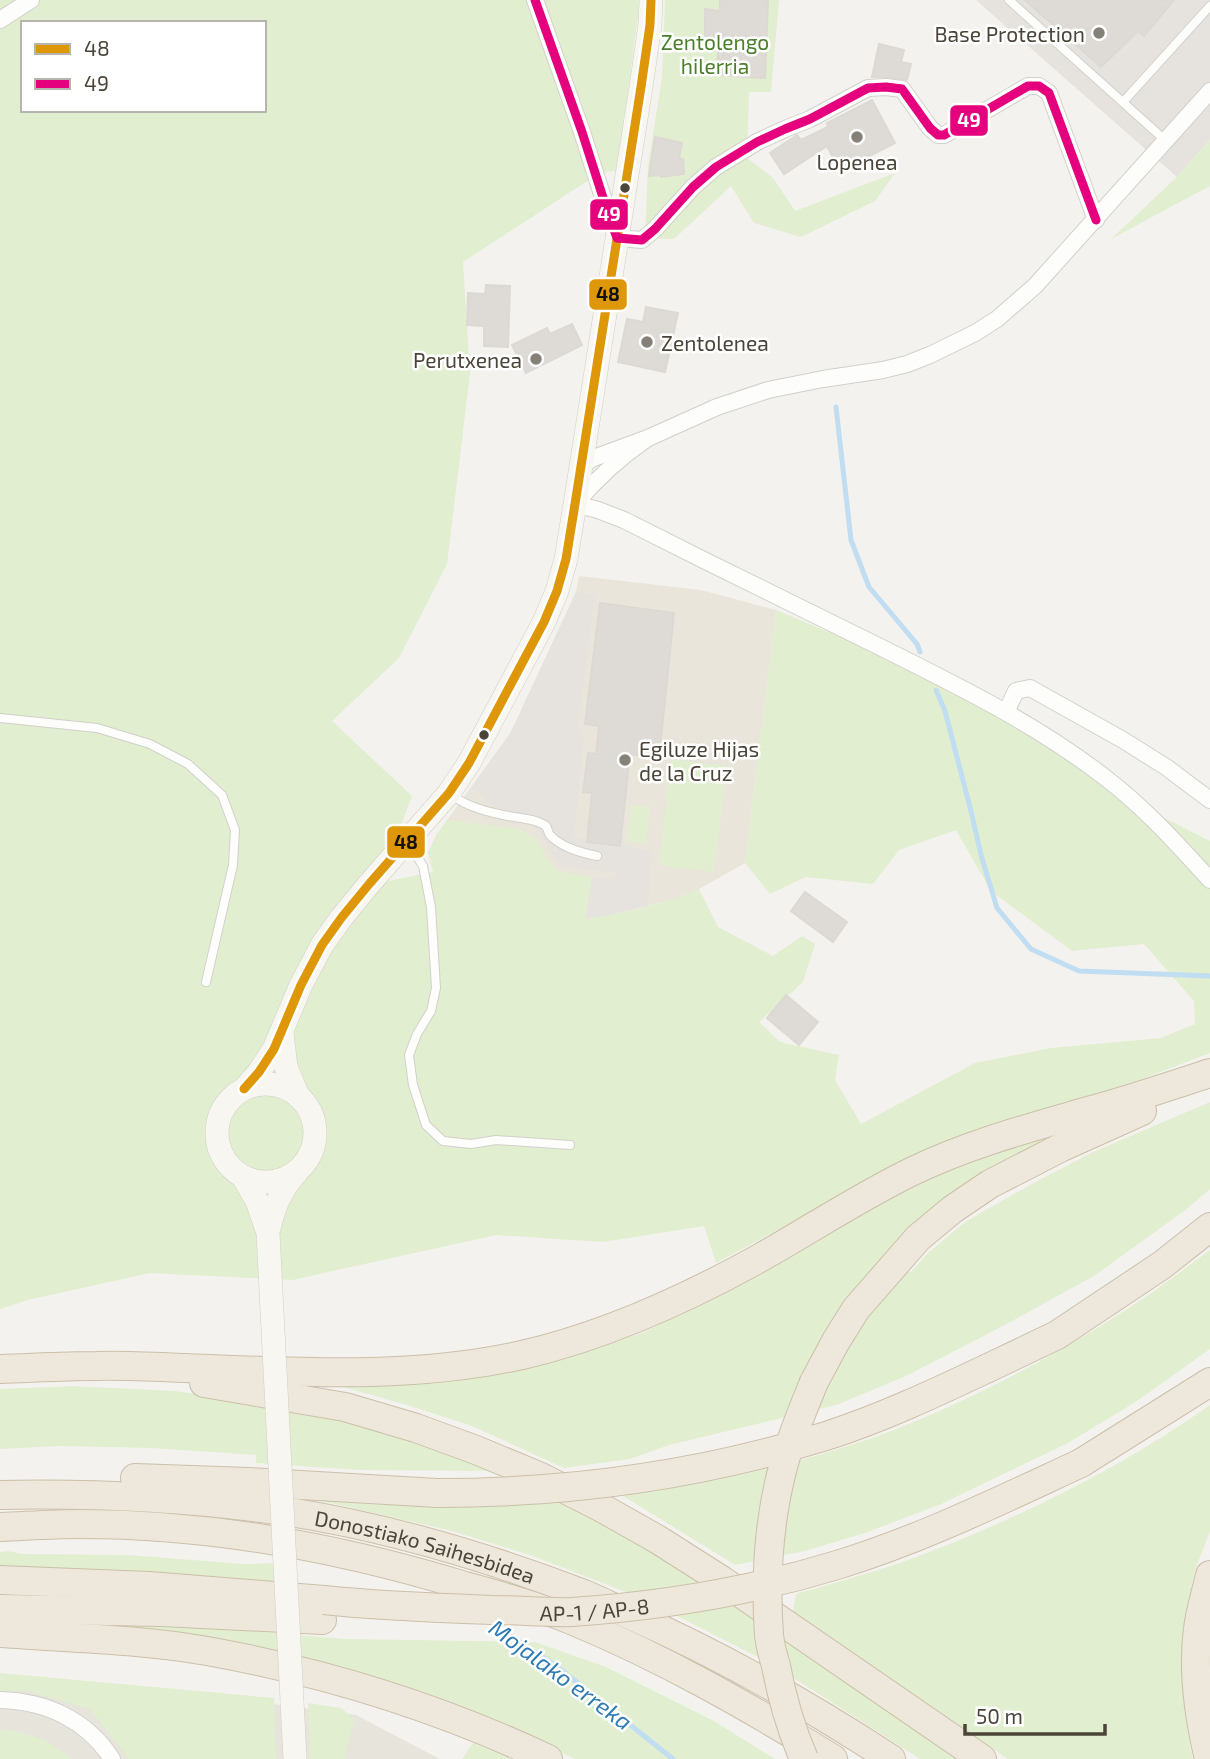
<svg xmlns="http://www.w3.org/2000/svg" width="1210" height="1759" viewBox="0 0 1210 1759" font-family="'Exo 2',sans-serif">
<rect width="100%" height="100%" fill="#f4f2ee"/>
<!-- residential -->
<polygon fill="#e7e4dc" points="0,1688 158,1689 356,1715 440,1759 0,1759"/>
<!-- industrial -->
<polygon fill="#e6e2de" points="976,0 1210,0 1210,139 1177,177"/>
<!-- education -->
<polygon fill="#eae5da" points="579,576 701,590 776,610 745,863 699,889 675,899 610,915 545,927 428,853 437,834 511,732 576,592"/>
<!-- green -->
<g fill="#e1eecf" fill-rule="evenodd">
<path d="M0,0H639L638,17L617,171L601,172L463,262L470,374L447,564L399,658L332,721L412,796L379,883L433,872L428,853L437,834L447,820L520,829L534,837L545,855L557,871L592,877L586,919C624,913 663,904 699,889L718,927L773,956L802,936L815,944L803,982L759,1022L780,1042L839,1055L835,1080L861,1124L975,1063L1051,1048L1161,1038L1195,1024L1194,1001L1144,944L1072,951L991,891L956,830L899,850L873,884L806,877L770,894L745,863L776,610L936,677L1141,806L1210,841V1053L1137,1081L975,1132L867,1182L716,1263L704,1226L603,1242L496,1235L292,1280L150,1273L28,1300L0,1309ZM23,23H264V110H23Z"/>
<polygon points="665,0 779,0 771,92 749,92 747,158 773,178 795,211 895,173 875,201 801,237 754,223 731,186 674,239 645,239 648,166 662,78"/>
<polygon points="1210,139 1210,186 1111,239 1177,177"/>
<polygon points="671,759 727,766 714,872 659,865"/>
<polygon points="631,805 650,807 646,843 627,841"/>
<polygon points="1210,1102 1210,1189 1184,1211 1094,1276 1001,1327 906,1376 836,1405 669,1445 630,1459 564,1468 472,1426 407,1405 336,1385 406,1385 487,1376 565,1358 642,1333 719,1294 844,1225 908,1188 947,1170 1045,1135 1048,1141 886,1258 911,1272 928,1253 965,1222 1030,1185 1091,1153"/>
<path d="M1210,1250V1349L1137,1401L1068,1443L941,1504L865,1533L805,1551L735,1565L623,1496C712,1483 801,1464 886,1433C972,1400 1055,1356 1132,1306C1159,1289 1184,1269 1210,1250Z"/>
<polygon points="72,1386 175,1391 275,1405 334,1416 408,1438 503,1471 360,1470 256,1463 256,1455 152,1448 58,1446 0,1449 0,1389"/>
<path d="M1210,1405V1531L1195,1570L1187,1608L1183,1650L1184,1696L1190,1746L1193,1759H1008L793,1612L796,1594C833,1583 872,1573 908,1560C1014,1521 1118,1470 1210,1405Z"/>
<polygon points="568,1498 646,1542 970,1759 920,1759 775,1666 644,1599 530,1555 452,1531 317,1500 381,1505 446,1505"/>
<polygon points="8,1551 23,1554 130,1555 242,1564 281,1563 281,1583 0,1569 0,1552"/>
<polygon points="52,1623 216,1628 344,1639 535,1642 606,1667 714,1721 775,1759 575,1759 522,1734"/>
<polygon points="0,1673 274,1698 276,1759 129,1759 90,1709 27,1691 0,1692"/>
<polygon points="308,1703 341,1708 354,1719 344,1759 310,1759"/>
<path d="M0,1729C31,1734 46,1737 71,1759H0Z"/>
<polygon points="473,1743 511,1759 462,1759"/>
</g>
<!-- parking -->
<g fill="#e6e3df">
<polygon points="1210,21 1210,46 1154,109 1142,98"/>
<polygon points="1210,55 1210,76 1180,110 1170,101"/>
<polygon points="576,592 595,596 578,729 584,737 574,837 652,851 648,906 610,915 585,919 592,877 614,879 616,873 562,866 551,854 542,836 535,828 526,823 512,820 471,788 511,732"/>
</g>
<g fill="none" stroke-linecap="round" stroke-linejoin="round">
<!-- stream -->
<g stroke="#c0ddf1" stroke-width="5">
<polyline points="836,407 851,540 869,587 917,644 920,652"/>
<polyline points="936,690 945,711 972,815 981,855 997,908 1031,949 1079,971 1210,976"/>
<polyline points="490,1622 555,1665 673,1759"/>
</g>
</g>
<!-- building -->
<g fill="#dedbd6" stroke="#dcd9d4" stroke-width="2">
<polygon points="720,0 768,0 765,78 717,75 718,43 705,43 705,9 720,11"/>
<polygon points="1025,0 1174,0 1144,36 1138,31 1101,67"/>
<polygon points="879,44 904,50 901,62 911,64 907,80 887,77 872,77"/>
<polygon points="872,100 895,143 840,171 827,146 784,174 770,153 797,135 801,140 828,127 827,123"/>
<polygon points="655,137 682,143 679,158 683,159 684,174 661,177 660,175 649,176"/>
<polygon points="486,285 510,286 508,347 484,346 484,326 467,325 468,293 485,294"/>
<polygon points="646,307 678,313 665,372 618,362 627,319 643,322"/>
<polygon points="572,324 582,345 526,373 512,345 547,328 550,334"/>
<polygon points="600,603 674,613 659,758 630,754 620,846 587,842 592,793 583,792 588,753 596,754 599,726 585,724"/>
<polygon points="805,892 847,922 833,942 791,911"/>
<polygon points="786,995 818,1022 799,1045 767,1018"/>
</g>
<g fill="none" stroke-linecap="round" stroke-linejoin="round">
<!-- lane casing -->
<g stroke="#d2d0cb" stroke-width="10">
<g id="lane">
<polyline points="1009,0 1166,141"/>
<polyline points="1124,101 1210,6"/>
<polyline points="0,718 97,728 150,744 188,764 222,795 235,830 233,865 206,982"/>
<path d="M451,795C468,807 488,812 508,816C519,818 537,819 546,826C548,829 548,834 551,836C562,848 582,853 597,856"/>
<polyline points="409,844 423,866 431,907 436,988 431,1011 417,1034 409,1055 413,1085 426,1125 443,1141 471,1144 496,1140 570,1145"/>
</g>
</g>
<!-- street casing -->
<g stroke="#d2d0cb" stroke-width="18">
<g id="street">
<polyline points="535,0 582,132 607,210 617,238 642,240 655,229 693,187 716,167 757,142 785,129 810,119 868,88 886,87 902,89 930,128 938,135 944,135 1028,86 1039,86 1049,93 1096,220"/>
<polyline points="0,20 31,0"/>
<path d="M648,438C620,457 597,478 575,504L598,510L624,520C705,561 786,601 868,641C950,682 1034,722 1107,779C1146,809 1177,844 1210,880"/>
<polyline points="581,471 586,463 591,459 648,438 717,407 768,390 823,379 883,370 907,364 930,355 975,333 997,319 1035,286 1210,91"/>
<polyline points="1006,712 1016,691 1030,688 1123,740 1166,767 1210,800"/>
<path d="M0,1700C46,1701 87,1720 112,1759"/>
</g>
</g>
<!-- secondary casing -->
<g stroke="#d3cfc5" stroke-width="24">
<g id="secondary">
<polyline points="282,1033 286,1067 298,1096"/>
<circle cx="266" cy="1133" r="49"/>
<polyline points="244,1089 259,1072 274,1049 301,985 322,945 342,917 370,883 449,793 469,763 544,622 557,591 566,559 575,504 641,87 650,25 651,0"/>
<polyline points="243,1177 257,1201 268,1233"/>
<path d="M268,1233C273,1210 280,1190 296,1173"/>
<polyline points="292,1701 295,1759"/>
</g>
</g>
<!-- highway casing -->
<g stroke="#ccbfa9" stroke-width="30">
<g id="highway">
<polyline points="988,1368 1057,1335 1162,1265 1210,1227"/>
<path d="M0,1369C32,1368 64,1366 96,1366C134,1365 172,1368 211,1369C315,1373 419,1378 522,1355C605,1336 684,1300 758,1259C810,1230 859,1197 913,1171C969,1144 1029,1128 1088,1111C1129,1100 1170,1086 1210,1073"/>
<polyline points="814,1382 836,1341 856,1309 918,1238 953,1209 990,1184 1062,1147 1142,1111"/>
<polyline points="204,1383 345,1407 416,1428 476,1450 541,1477 602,1508 657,1539 723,1581 982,1759"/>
<polyline points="1081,1463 1210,1382"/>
<polyline points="135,1478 248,1482 437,1493"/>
<path id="s1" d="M0,1495C97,1493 194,1498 290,1512C390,1528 490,1558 584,1594C601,1601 616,1609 632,1616C723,1656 808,1705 891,1759"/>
<path d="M0,1527C26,1526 53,1524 79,1524C210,1524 341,1548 465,1586C501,1596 537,1606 571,1620C663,1658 749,1707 833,1759"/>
<polyline points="0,1580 149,1586 324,1600"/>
<polyline points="0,1609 162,1612 322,1620"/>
<path d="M0,1633C69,1638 139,1639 207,1651C324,1672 440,1708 548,1759"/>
<path d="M1209,1759C1199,1717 1192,1672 1198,1629C1200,1611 1206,1593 1210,1575"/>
</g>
</g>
<!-- lane -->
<use href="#lane" stroke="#fdfdfc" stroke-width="8"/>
<!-- street -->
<use href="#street" stroke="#fdfdfc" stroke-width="16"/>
<!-- secondary -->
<use href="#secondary" stroke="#f7f6f1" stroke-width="23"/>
<!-- highway -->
<use href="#highway" stroke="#ede8db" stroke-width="28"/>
<!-- secondary-bridge casing -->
<g stroke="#d3cfc5" stroke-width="24" stroke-linecap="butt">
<polyline id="secondary-bridge" points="268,1233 292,1701"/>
</g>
<!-- highway-bridge casing -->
<g stroke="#ccbfa9" stroke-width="30" stroke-linecap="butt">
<g id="highway-bridge">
<path d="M437,1493C568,1493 701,1475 826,1436C882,1418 935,1393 988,1368"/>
<path id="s2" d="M324,1600C380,1606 437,1608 493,1610C519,1610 546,1613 572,1612C662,1606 752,1591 837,1565C922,1539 1001,1500 1081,1463"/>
<path d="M804,1759C791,1729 782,1698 776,1666C773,1656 770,1645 769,1635C765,1578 769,1518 784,1463C792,1435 803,1409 814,1382"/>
</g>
</g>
<!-- secondary-bridge -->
<use href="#secondary-bridge" stroke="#f7f6f1" stroke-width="23"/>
<!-- highway-bridge -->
<use href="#highway-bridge" stroke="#ede8db" stroke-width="28"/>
<!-- bus-1 casing -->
<g stroke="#fff" stroke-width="14">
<polyline id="bus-1" points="244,1089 259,1072 274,1049 301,985 322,945 342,917 370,883 449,793 469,763 544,622 557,591 566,559 575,504 641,87 650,25 651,0"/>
</g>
<!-- bus-2 casing -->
<g stroke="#fff" stroke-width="14">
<polyline id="bus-2" points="535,0 582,132 607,210 617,238 642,240 655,229 693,187 716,167 757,142 785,129 810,119 868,88 886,87 902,89 930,128 938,135 944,135 1028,86 1039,86 1049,93 1096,220"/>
</g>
<!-- bus-1 -->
<use href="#bus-1" stroke="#dd9709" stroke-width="9"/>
<!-- bus-2 -->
<use href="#bus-2" stroke="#e5007d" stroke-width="9"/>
</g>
<!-- markers -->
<g fill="#868178" stroke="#fff" stroke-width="2.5">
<circle cx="1099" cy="33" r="7"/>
<circle cx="857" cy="137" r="7"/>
<circle cx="647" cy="342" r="7"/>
<circle cx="536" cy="359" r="7"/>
<circle cx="625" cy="760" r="7"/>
</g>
<g fill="#4b4439" stroke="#fff" stroke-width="2.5">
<circle cx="625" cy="188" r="6"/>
<circle cx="484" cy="735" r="6"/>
</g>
<g text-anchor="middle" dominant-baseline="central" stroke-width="5" stroke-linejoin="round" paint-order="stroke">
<!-- poi labels -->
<g font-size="21" fill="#4b4439" stroke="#fff" text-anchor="end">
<text x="1085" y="33">Base Protection</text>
<text x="857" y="161" text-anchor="middle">Lopenea</text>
<text x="661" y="342" text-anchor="start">Zentolenea</text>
<text x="522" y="359">Perutxenea</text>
<text x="639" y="748" text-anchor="start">Egiluze Hijas<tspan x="639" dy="24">de la Cruz</tspan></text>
</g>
<!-- park labels -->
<g font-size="21" fill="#4a7f2a" stroke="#fff">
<text x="715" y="41">Zentolengo<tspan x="715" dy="24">hilerria</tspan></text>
</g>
<!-- street labels -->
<g font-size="21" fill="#4b4439" stroke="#fff">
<text stroke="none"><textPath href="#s1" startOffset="430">Donostiako Saihesbidea</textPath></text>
<text stroke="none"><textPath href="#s2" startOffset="271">AP-1 / AP-8</textPath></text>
</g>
<!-- water labels -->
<g font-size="23" font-style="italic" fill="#2e7ab2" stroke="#fff">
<text transform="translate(561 1674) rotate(36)">Mojalako erreka</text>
</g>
</g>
<g stroke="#fff" stroke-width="2.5">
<rect x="949" y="104" width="40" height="33" rx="7" fill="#e5007d"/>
<rect x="589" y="198" width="40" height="33" rx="7" fill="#e5007d"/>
<rect x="588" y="278" width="40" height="33" rx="7" fill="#dd9709"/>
<rect x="386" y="825" width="40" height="34" rx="7" fill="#dd9709"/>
</g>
<g font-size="19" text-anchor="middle" font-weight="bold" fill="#fff">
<text x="969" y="127">49</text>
<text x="609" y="221">49</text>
</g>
<g font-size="19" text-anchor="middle" font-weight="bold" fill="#111">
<text x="608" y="301">48</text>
<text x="406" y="849">48</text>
</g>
<!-- legend -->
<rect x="21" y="21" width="245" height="91" fill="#ffffff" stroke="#b7b4b0" stroke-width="2"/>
<rect x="35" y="44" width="35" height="10" fill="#dd9709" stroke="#b7b4b0" stroke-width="2"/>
<text x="84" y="56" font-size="21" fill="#4b4439">48</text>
<rect x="35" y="79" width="35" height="10" fill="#e5007d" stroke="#b7b4b0" stroke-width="2"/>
<text x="84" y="91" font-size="21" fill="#4b4439">49</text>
<!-- scale -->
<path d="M965 1724v10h140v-10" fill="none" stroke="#4b4439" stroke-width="3.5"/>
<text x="976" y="1724" font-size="21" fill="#4b4439" stroke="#ffffff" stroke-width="5" paint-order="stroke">50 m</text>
</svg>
